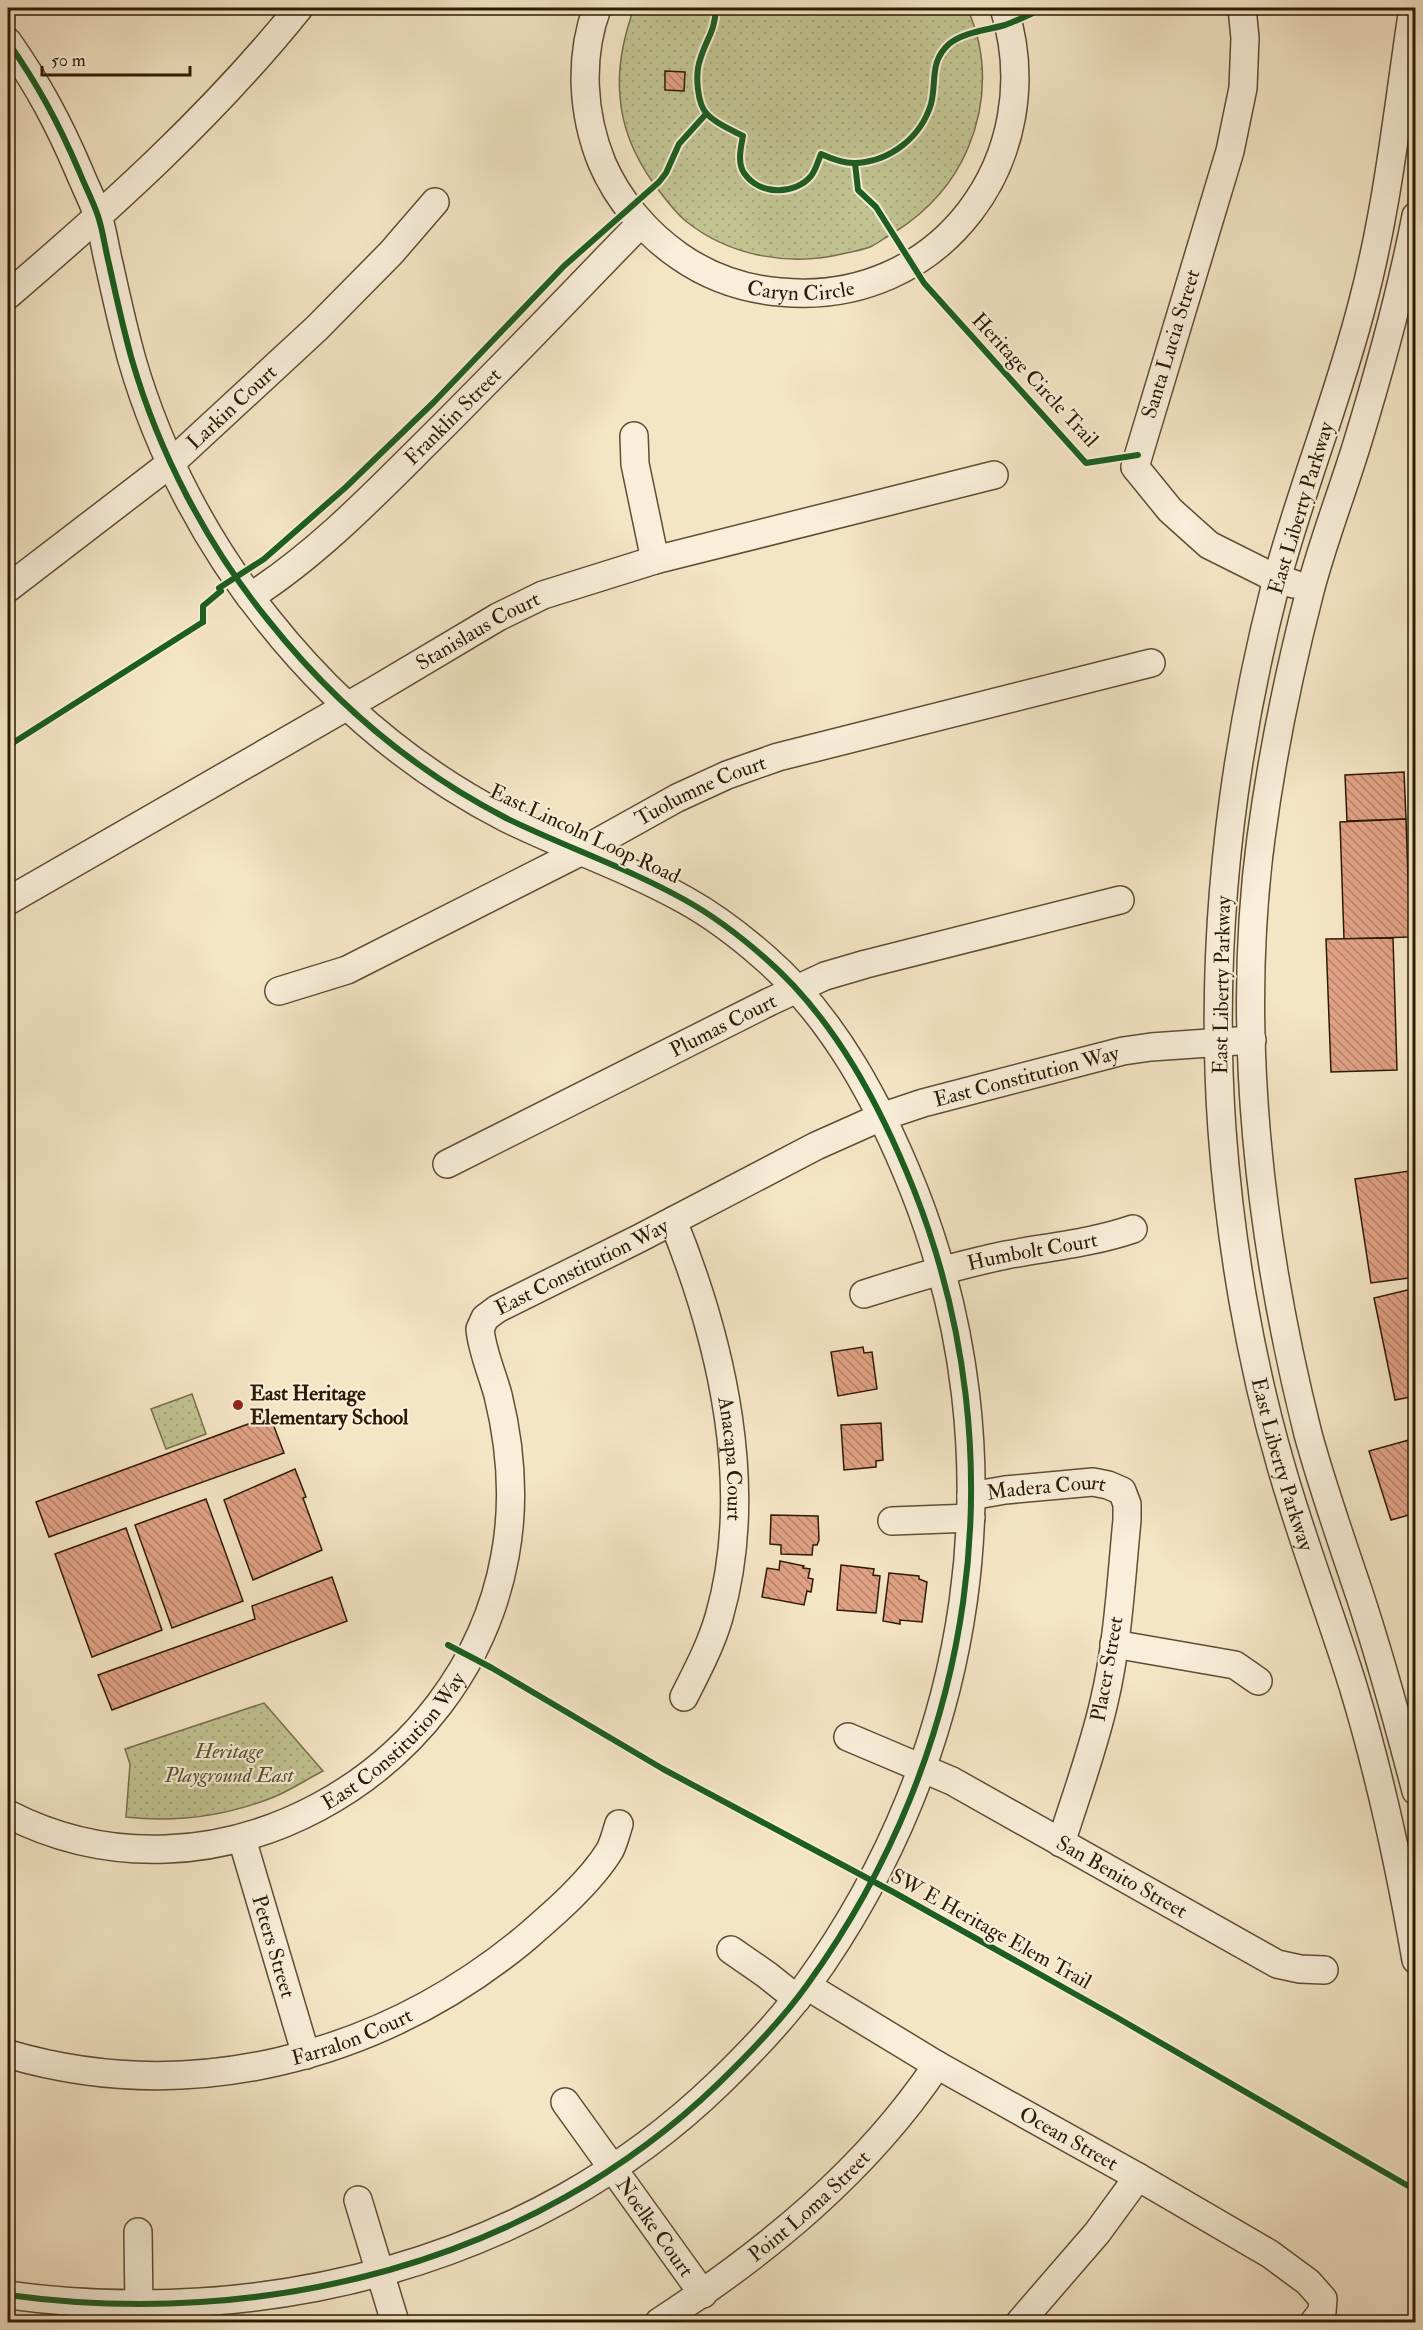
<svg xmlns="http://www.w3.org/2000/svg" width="1423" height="2330" viewBox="0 0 1423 2330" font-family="'IM FELL Double Pica',serif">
<defs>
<pattern id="park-dots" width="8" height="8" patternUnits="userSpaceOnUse" patternTransform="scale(1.5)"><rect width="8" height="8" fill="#c1c391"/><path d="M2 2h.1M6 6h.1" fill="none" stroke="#a6a77b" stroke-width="1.8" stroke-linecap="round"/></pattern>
<pattern id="building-back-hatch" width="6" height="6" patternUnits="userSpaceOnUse" patternTransform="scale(1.5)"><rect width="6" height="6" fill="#e1a285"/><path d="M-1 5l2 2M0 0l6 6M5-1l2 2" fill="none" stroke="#b7836b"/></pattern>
</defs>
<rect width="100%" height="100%" fill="#f4e5c5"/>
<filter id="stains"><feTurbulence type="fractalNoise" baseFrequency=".00333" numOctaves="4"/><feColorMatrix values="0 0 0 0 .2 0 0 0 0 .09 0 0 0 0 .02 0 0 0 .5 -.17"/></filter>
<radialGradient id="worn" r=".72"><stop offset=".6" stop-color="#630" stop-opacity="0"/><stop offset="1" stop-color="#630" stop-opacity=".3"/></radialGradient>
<!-- park -->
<g fill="url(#park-dots)" stroke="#786e4a" stroke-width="1.5">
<path d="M634,8H967C988,53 987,103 968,148C953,184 928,211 895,232C887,236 880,242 872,246C864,250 854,251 846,253C792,267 731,257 687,222C674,212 664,197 654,184C636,159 622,128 620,96C617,66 624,36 634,8Z"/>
<polygon points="192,1394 206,1434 166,1449 151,1409"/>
<path d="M264,1703L323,1771C307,1779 291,1790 274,1797C226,1816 177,1823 126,1817L130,1764L125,1749Z"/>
</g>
<!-- building -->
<g fill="url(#building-back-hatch)" stroke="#2e1a04" stroke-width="1.5">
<polygon points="665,71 685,72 684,91 665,90"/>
<polygon points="1404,772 1406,819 1347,821 1345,775"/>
<polygon points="1406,819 1410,937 1344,939 1340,822"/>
<polygon points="1393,938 1397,1070 1331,1072 1326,939"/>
<polygon points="1416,1170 1416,1277 1371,1283 1355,1179"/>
<polygon points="1416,1288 1416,1396 1395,1400 1374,1298"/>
<polygon points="863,1347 864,1353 872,1352 877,1389 838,1396 831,1352"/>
<polygon points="270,1416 284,1453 49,1537 36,1502"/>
<polygon points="881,1423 883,1460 876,1461 876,1467 844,1470 841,1425"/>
<polygon points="1416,1438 1416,1513 1391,1520 1369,1451"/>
<polygon points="295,1469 306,1497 303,1498 322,1550 253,1580 224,1500"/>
<polygon points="206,1499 243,1601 172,1628 135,1525"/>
<polygon points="771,1515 818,1516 819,1540 817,1545 813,1545 812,1555 781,1554 781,1545 770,1544"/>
<polygon points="126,1528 162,1630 92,1657 55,1554"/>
<polygon points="780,1561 804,1566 803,1568 810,1569 808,1578 813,1579 811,1592 807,1591 804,1605 762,1597 767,1568 779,1570"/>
<polygon points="841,1565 874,1569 873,1575 880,1576 876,1613 837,1610"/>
<polygon points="889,1573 919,1576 919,1579 927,1582 922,1622 900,1620 900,1624 883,1621"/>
<polygon points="332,1577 347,1621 112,1710 98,1675 255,1619 252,1606"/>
</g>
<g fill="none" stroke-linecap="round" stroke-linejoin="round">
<!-- minor casing -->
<g stroke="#604d34" stroke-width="30">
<g id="minor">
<path id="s1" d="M597,8C579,57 582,114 602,163C618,200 646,233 679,256C709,277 744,289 780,292C940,308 1051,157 1004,8"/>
<polyline points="1242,8 1245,38 1243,88 1230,151 1135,467 1170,510 1209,545 1277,579 1294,584"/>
<path id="s2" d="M1413,8C1398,106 1388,208 1362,305C1338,399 1301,489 1276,583C1230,762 1209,946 1222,1130C1230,1241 1250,1360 1281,1466C1302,1540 1330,1612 1353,1686C1380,1775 1400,1868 1416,1960"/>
<path d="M8,42C38,85 58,122 79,171C85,186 93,201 98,216C103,231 105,248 109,264C116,296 123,328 132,360C159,453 207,545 268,620C333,702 413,770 506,818C565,847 628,868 685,900C714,916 740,936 765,958C835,1019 880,1105 914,1190C1020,1459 975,1752 807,1985C782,2020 750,2053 719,2083C532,2264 263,2330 8,2295"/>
<path d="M1416,216C1401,293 1380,369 1357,444C1342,493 1323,541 1310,591C1289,672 1272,755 1261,838C1235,1033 1260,1243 1308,1434C1323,1489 1342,1542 1360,1596C1381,1660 1399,1726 1416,1791"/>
<path d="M8,295C112,206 213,115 299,8"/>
<polyline points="634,436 635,464 655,560"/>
<path id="s3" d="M8,588L171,463L317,328L391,253L435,202"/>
<path id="s4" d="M250,597C314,556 368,501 421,448C496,374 568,298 641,223"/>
<path id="s5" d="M8,901L377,689L498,617L543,595L655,560L994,475"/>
<path id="s6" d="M279,991L347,970L580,852L677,798L727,775L778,757L1151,663"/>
<path id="s7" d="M447,1164L769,1002L825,976L866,964L1120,900"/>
<path id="s8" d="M673,1221C722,1342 756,1489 719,1617C711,1645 697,1671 684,1697"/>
<path id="s9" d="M864,1294C911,1279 958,1265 1006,1255C1049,1247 1092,1243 1133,1229"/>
<path id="s10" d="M971,1496L1005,1490L1093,1482L1108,1485L1122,1491L1127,1504V1520C1121,1581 1118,1643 1104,1702C1093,1750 1076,1796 1061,1843"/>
<polyline points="892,1521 971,1518"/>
<polyline points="1114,1644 1235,1665 1258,1681"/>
<path id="s11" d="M848,1737L952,1781L1277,1964L1300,1969L1324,1970"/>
<path id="s12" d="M8,1814C212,1919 465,1777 505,1556C515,1502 511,1448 498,1395C492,1373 482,1351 480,1329L485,1318L497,1309L640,1238L816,1146L881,1117L923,1103L1123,1051L1151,1047L1252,1040"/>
<path id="s13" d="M242,1839L306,2055"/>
<polyline points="731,1950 767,1975 797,1999"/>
<path id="s14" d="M807,1986L937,2065L1138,2177L1270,2254L1308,2282L1323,2299L1322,2312L1314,2322"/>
<path id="s15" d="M8,2054C189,2107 377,2059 522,1941C551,1916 590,1883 610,1850C614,1842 616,1833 619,1824"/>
<path id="s16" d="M565,2102L703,2294"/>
<polyline points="358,2200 395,2322"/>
<polyline points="138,2232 139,2309"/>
<path id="s17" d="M659,2322C765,2253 866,2171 937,2065"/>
<polyline points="1020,2322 1097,2233 1138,2177"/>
</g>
</g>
<!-- minor -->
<use href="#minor" stroke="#f8eed9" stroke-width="27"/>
<!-- cycleway casing -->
<g stroke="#f8eed9" stroke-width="10">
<g id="cycleway">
<path d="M716,8C715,32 706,39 700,60C695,74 697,104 707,114C716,124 732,130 743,136C741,147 737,162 744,173C760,196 795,195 811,176C816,170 818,161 821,154C832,159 844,164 856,163C891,161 921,137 931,104C937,81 929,62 949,44C963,32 988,30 1005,25C1019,20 1031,14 1043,8"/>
<path d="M8,42C38,85 58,122 79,171C85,186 93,201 98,216C103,231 105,248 109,264C116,296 123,328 132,360C159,453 207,545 268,620C333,702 413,770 506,818C565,847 628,868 685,900C714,916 740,936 765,958C835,1019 880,1105 914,1190C1020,1459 975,1752 807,1985C782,2020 750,2053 719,2083C532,2264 263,2330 8,2295"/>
<polyline points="855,163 858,190 876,207 924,283 1086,463 1138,455"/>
<polyline points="203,622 203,606 221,591 219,588 264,559 346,487 434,402 564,266 659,182 666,173 679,144 706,114"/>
<polyline points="8,746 203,622"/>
<polyline points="448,1645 492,1668 663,1769 895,1893 1116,2017 1410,2187"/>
</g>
</g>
<!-- cycleway -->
<use href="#cycleway" stroke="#1b5e20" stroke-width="6"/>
</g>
<!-- markers -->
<circle fill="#8f2418" stroke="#f8eed9" stroke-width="2" cx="238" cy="1405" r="6"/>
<g text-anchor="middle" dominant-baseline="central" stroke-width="4.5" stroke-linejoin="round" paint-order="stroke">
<!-- street labels -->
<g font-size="21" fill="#2e1a04" stroke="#f8eed9">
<text stroke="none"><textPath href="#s1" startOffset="410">Caryn Circle</textPath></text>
<text transform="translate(1171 344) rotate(-73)">Santa Lucia Street</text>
<text transform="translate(1035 380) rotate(47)">Heritage Circle Trail</text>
<text stroke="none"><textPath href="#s3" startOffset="288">Larkin Court</textPath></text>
<text stroke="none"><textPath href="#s4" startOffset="272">Franklin Street</textPath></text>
<text transform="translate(1301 508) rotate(-73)">East Liberty Parkway</text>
<text stroke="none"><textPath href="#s5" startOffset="542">Stanislaus Court</textPath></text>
<text stroke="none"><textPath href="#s6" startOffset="468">Tuolumne Court</textPath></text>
<text transform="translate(585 834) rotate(25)">East Lincoln Loop Road</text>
<text transform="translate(1222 985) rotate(-89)">East Liberty Parkway</text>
<text stroke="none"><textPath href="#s7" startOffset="309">Plumas Court</textPath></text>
<text stroke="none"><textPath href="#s12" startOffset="1485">East Constitution Way</textPath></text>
<text stroke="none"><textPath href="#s9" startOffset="174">Humbolt Court</textPath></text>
<text stroke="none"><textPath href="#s12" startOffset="999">East Constitution Way</textPath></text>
<text stroke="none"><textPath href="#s8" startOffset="246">Anacapa Court</textPath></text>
<text stroke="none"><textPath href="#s2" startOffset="1485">East Liberty Parkway</textPath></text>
<text stroke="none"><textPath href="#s10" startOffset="76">Madera Court</textPath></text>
<text transform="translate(1107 1669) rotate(-80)">Placer Street</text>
<text stroke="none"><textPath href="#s12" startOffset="424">East Constitution Way</textPath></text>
<text stroke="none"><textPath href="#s11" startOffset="308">San Benito Street</textPath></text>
<text transform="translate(991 1929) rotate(29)">SW E Heritage Elem Trail</text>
<text stroke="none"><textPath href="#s13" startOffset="112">Peters Street</textPath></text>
<text stroke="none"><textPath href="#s15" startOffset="351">Farralon Court</textPath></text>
<text stroke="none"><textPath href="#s14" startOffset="303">Ocean Street</textPath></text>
<text stroke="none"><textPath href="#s17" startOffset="190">Point Loma Street</textPath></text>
<text stroke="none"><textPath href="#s16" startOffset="154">Noelke Court</textPath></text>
</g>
<!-- poi labels -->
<g font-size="21" font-weight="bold" fill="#2e1a04" stroke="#f8eed9" text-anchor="start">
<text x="250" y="1393">East Heritage<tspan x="250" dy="24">Elementary School</tspan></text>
</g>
<!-- park labels -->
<g font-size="21" font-style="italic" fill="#5a4d2e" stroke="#f8eed9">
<text x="229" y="1751">Heritage<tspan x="229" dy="24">Playground East</tspan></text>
</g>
</g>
<!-- margin -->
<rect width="1423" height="2330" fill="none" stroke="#f4e5c5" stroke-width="30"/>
<rect x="9" y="9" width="1405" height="2312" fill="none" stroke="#2e1a04" stroke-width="3"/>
<rect x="15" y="15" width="1393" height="2300" fill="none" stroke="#2e1a04" stroke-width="1.5"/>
<!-- scale -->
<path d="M42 66v9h148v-9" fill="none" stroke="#2e1a04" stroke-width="3"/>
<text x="51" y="66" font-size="18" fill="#2e1a04" stroke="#f8eed9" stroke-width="4.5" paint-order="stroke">50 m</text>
<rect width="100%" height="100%" filter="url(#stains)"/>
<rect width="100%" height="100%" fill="url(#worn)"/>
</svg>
